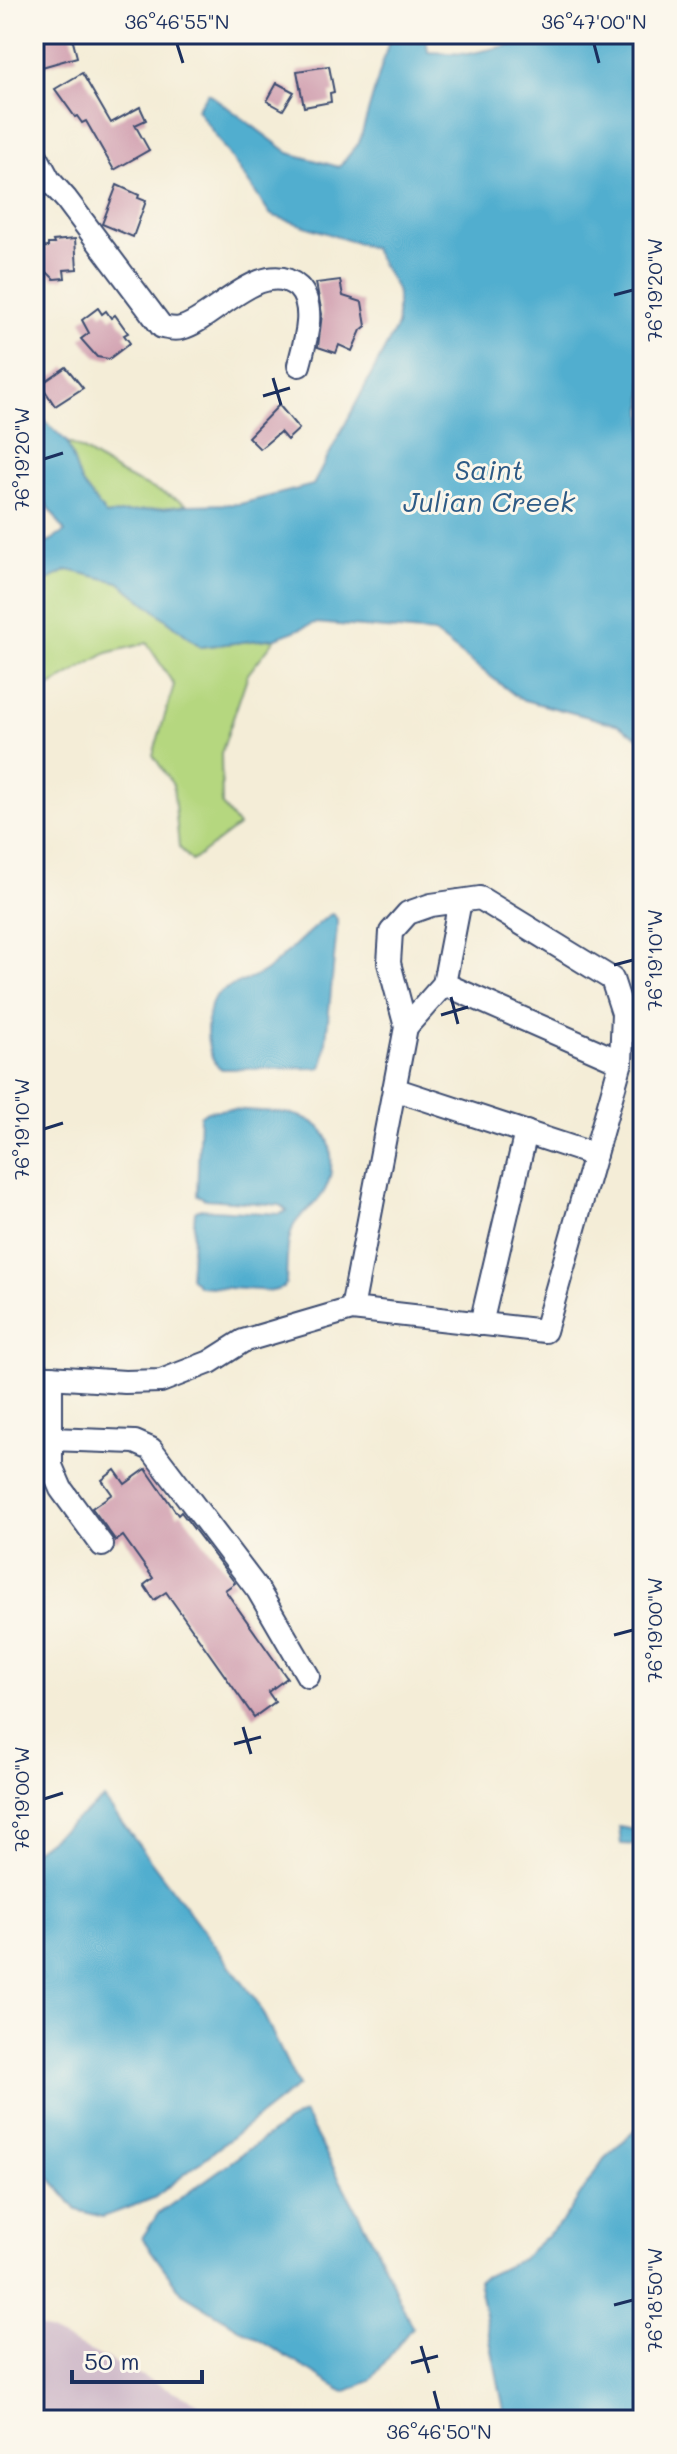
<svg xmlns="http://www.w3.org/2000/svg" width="677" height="2454" viewBox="0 0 677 2454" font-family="Mali,sans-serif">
<rect width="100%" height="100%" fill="#fbf7ec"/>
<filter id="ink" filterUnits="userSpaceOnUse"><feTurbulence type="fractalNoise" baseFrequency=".0125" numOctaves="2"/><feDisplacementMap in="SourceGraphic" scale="16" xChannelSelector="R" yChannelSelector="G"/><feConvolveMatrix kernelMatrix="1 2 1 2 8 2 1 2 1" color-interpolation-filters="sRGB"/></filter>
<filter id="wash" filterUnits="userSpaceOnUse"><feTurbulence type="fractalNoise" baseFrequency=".006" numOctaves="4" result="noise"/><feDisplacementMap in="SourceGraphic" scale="32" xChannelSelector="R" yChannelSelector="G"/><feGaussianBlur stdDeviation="1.8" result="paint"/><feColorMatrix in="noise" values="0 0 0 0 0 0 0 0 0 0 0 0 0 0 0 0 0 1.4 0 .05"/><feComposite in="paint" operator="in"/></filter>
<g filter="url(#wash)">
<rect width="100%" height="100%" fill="#f4edd7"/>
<!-- industrial -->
<polygon fill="#d1bdcb" points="34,2324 233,2420 34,2420"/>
<!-- green -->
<g fill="#b5d77f" stroke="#68836e" stroke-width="2">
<path d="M67,442C89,452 103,464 123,475C144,486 167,493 188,505L106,515L81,482Z"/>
<polygon points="68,570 119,582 201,647 276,638 248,674 221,754 222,805 238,826 192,861 179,847 173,785 153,755 174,685 147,643 107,653 40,692 34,683 34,587"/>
</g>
<!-- water -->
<g fill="#51aecf" stroke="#366e96" stroke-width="2">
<polygon points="391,34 426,34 428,52 468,54 563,34 643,34 643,740 619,725 520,699 434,633 315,623 276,638 201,647 119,582 68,570 34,587 34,550 65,532 34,485 34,411 67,442 81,482 106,515 188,505 240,504 313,485 397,326 397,290 372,248 271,215 197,109 208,93 289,153 339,167 359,143"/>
<path d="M332,914L337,919V928L324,1062L320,1068L222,1069C203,1059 203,1009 217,995C229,983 253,981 267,970C280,961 323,916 332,914Z"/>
<path d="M230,1109C267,1113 328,1105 331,1154C332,1170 331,1181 322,1195C314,1207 299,1214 293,1227C286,1244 287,1265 286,1283L283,1288L273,1291L199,1286L190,1277L195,1211L198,1209L280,1214L287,1211L280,1205L205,1199L197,1195L200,1116L207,1111Z"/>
<polygon points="104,1799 258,2003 298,2086 154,2198 103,2217 77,2210 34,2158 34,1851"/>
<polygon points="619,1827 643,1831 643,1845 621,1844"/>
<polygon points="304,2113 375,2245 412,2327 370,2381 344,2392 182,2293 142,2238 158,2214 287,2122"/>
<polygon points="643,2123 643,2420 506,2420 478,2280 520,2260 562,2222 604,2159"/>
</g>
<g id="blocks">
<!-- building -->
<g fill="#d1a0b0">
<polygon points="34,34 71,34 77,57 42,67 36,49 34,49"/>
<polygon points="329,66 334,92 330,93 331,102 304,107 297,71"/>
<polygon points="82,73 111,123 140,107 146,120 135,125 149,150 114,170 86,121 82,123 77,116 75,117 55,89"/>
<polygon points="277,83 294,92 283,110 267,101"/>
<polygon points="117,185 139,195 138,198 146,201 133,237 102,224"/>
<polygon points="75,239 77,269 64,270 65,278 54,279 47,272 35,273 34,248 48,247 48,244 54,244 53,241"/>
<polygon points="340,280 343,296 362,302 366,326 361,330 352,351 339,345 336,353 318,347 322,314 316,283"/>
<polygon points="98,308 102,314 106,311 111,318 115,315 128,333 124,335 130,343 109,359 97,357 81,339 89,333 82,320"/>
<polygon points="66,367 83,388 55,406 42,386 43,383"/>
<polygon points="279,405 299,429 287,440 280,432 260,449 248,437"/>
<polygon points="146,1469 178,1515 181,1512 235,1583 225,1590 287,1678 268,1692 275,1702 254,1717 166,1592 154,1600 144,1585 153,1578 123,1536 116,1541 92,1508 112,1494 102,1480 115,1470 125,1484"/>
</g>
</g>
</g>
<g filter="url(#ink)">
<use href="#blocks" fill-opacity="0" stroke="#3c4c70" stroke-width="2"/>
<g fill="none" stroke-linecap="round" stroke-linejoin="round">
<!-- minor casing -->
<g stroke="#3c4c70" stroke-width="26">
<g id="minor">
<path d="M34,152L49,180L66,199L162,327C168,328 175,330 181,328C212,321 263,255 298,287C317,306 305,342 299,365"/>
<polyline points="444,984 621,1062"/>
<polyline points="406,1027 444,984 460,901"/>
<polyline points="394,1089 595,1155"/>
<polyline points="481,1324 526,1132"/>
<polyline points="34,1376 125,1382 161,1381 210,1362 243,1341 352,1309 406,1027 389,963 391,932 408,913 431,905 480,898 612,979 623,1013 621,1062 545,1331 352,1309"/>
<polyline points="51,1377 51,1466 61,1489 102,1545"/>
<polyline points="50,1439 135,1442 151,1449 258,1590 308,1676"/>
</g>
</g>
<!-- minor -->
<use href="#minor" stroke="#fff" stroke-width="22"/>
</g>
</g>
<!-- ticks -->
<path fill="none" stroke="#1b2f5e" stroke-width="3" d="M177,44L183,63M594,44L599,63M614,295L633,290M273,378L281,405M263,396L290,388M44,459L63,453M614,965L633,960M451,997L458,1024M441,1015L468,1007M44,1129L63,1123M614,1635L633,1630M243,1727L251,1754M234,1744L261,1737M44,1799L63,1793M614,2305L633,2300M421,2346L429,2373M411,2363L438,2356M434,2391L439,2410"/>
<g text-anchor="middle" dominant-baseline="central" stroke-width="6" stroke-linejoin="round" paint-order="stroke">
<!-- water labels -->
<g font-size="28" font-style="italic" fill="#2e5b86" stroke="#fbf7ec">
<text x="489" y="469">Saint<tspan x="489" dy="32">Julian Creek</tspan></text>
</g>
</g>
<!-- margin -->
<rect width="677" height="2454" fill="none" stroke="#fbf7ec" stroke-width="88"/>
<!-- scale -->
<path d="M72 2370v12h130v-12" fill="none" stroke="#1b2f5e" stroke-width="4"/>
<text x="84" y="2370" font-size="24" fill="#1b2f5e" stroke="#fbf7ec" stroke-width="6" paint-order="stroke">50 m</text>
<rect x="44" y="44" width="589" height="2366" fill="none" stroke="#1b2f5e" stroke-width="3"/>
<g font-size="20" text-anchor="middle" fill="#1b2f5e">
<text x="177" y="29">36°46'55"N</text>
<text x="594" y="29">36°47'00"N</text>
<text transform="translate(655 290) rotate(-90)" y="7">76°19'20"W</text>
<text transform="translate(22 459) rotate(-90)" y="7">76°19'20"W</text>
<text transform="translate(655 960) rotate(-90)" y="7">76°19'10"W</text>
<text transform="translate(22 1129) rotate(-90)" y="7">76°19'10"W</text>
<text transform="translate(655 1630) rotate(-90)" y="7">76°19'00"W</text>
<text transform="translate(22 1799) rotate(-90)" y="7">76°19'00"W</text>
<text transform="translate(655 2300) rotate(-90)" y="7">76°18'50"W</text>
<text x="439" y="2439">36°46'50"N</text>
</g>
</svg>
